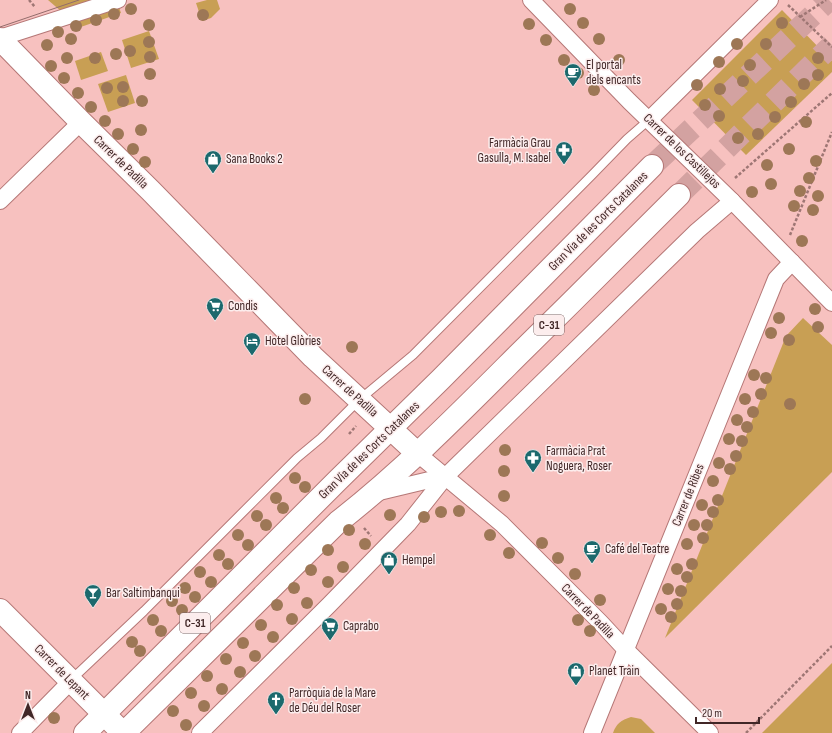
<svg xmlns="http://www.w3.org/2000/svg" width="832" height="733" viewBox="0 0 832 733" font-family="'Sofia Sans Condensed',sans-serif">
<rect width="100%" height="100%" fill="#f7c1bf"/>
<!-- green -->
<g fill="#c89f54">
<polygon points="48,0 98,0 62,12"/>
<polygon points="207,0 217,0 220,9 211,18 202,21 196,3"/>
<polygon points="119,7 121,13 75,29 73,23"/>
<polygon points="782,10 832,61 832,72 746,155 692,100"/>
<polygon points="149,31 159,59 131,68 122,40"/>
<polygon points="101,52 108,71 81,80 75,61"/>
<polygon points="126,75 135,103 108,112 98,84"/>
<polygon points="803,318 832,345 832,472 665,638 786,336"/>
<polygon points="832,663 832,733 762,733"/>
<path d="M631,717L641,719L655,733H613C616,724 621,720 631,717Z"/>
</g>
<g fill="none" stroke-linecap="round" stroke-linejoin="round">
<!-- primary-tunnel -->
<g stroke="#d3a2a1" stroke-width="22" stroke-dasharray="22 11" stroke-linecap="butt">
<polyline points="652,166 829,0"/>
<polyline points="679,195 832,45"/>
</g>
<!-- lane casing -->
<g stroke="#b57776" stroke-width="10">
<polyline id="lane" points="71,680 144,611 297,458 321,438 359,400 413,355 592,175 627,139 650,119"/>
</g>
<!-- street casing -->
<g stroke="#b57776" stroke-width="18">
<g id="street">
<polyline points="531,0 629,101 732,201 832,303"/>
<polyline points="0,38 118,0"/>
<polyline points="650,119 770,0"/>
<polyline points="0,201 81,122"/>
<polyline points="418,454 502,524 601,623 626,650 710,733"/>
<polyline points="375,493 446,476"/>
<polyline points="20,733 71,681"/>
<polyline points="200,733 329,605 408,524 446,476 697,231 732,201"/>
<polyline points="592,733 776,279 792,262"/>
</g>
</g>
<!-- secondary casing -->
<g stroke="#b57776" stroke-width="24">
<g id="secondary">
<polyline points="0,39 81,122 151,191 313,357 418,454"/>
<polyline points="0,610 123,733"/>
</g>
</g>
<!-- primary casing -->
<g stroke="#b57776" stroke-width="24">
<g id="primary">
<polyline points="85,733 338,480 441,379 652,166"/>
<path d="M124,733L338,522C403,471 460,413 518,355C572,302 625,249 679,195"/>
</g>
</g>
<!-- path -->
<g stroke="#9e7674" stroke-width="2.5" stroke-dasharray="3 2" stroke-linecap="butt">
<polyline points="29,0 35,7"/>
<polyline points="788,5 832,47"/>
<polyline points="800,17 826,0"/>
<polyline points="735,178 832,93"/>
<polyline points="790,235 832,132"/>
<polyline points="349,434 356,426"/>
<polyline points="364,528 371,536"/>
<polyline points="746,733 832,646"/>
</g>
<!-- lane -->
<use href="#lane" stroke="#fff" stroke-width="8"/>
<!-- street -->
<use href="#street" stroke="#fff" stroke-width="16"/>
<!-- secondary -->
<use href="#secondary" stroke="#fff" stroke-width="22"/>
<!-- primary -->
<use href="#primary" stroke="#fff" stroke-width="22"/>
<!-- tram -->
<polyline stroke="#926c6b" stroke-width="1" points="0,27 79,0"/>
</g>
<!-- trees -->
<g fill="#9d7756">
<circle cx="131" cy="9" r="6"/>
<circle cx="570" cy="9" r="6"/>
<circle cx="114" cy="14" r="6"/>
<circle cx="203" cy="15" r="6"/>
<circle cx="96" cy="20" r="6"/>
<circle cx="583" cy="23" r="6"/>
<circle cx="782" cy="23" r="6"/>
<circle cx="529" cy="24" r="6"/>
<circle cx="149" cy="25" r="6"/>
<circle cx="76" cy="26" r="6"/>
<circle cx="58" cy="32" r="6"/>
<circle cx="71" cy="39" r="6"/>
<circle cx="599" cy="39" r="6"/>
<circle cx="546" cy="40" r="6"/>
<circle cx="149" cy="42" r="6"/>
<circle cx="737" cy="44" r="6"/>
<circle cx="766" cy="44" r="6"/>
<circle cx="47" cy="45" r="6"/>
<circle cx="130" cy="51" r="6"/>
<circle cx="116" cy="54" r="6"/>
<circle cx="150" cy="57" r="6"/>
<circle cx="67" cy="58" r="6"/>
<circle cx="95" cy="58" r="6"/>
<circle cx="818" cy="58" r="6"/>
<circle cx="564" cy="60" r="6"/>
<circle cx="619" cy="60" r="6"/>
<circle cx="719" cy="62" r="6"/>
<circle cx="750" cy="65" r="6"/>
<circle cx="51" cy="66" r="6"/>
<circle cx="578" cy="73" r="6"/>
<circle cx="150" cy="74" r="6"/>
<circle cx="818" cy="75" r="6"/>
<circle cx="64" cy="78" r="6"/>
<circle cx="743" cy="81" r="6"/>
<circle cx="804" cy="84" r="6"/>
<circle cx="697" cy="85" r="6"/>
<circle cx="123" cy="87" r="6"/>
<circle cx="107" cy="88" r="6"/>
<circle cx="720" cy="89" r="6"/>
<circle cx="594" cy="90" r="6"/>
<circle cx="78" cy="93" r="6"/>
<circle cx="123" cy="101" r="6"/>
<circle cx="142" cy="101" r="6"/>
<circle cx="791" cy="102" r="6"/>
<circle cx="705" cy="105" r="6"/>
<circle cx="91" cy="107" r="6"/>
<circle cx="719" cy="116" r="6"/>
<circle cx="775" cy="117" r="6"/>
<circle cx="105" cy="121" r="6"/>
<circle cx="806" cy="122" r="6"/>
<circle cx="141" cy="130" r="6"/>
<circle cx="118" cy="134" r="6"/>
<circle cx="758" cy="134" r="6"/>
<circle cx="738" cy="138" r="6"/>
<circle cx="133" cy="149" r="6"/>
<circle cx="789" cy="149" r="6"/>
<circle cx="816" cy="161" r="6"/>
<circle cx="145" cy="162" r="6"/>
<circle cx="767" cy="165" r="6"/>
<circle cx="809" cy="178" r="6"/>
<circle cx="771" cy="184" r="6"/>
<circle cx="800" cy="191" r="6"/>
<circle cx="752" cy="192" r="6"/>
<circle cx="818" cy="196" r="6"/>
<circle cx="794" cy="206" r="6"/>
<circle cx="813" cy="210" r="6"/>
<circle cx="802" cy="241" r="6"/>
<circle cx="815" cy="309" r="6"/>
<circle cx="779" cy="318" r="6"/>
<circle cx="818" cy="327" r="6"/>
<circle cx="771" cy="333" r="6"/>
<circle cx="789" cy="340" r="6"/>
<circle cx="352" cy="347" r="6"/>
<circle cx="754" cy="375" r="6"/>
<circle cx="766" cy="378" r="6"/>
<circle cx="761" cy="394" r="6"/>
<circle cx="305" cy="399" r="6"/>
<circle cx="745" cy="399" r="6"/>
<circle cx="790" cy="404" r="6"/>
<circle cx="753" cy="412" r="6"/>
<circle cx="737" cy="420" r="6"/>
<circle cx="747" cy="427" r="6"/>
<circle cx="729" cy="439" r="6"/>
<circle cx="742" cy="441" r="6"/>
<circle cx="505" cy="450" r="6"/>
<circle cx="736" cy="456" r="6"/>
<circle cx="719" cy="463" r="6"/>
<circle cx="730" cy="469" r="6"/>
<circle cx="504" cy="471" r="6"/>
<circle cx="295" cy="478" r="6"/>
<circle cx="713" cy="481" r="6"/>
<circle cx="305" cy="487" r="6"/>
<circle cx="504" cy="496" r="6"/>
<circle cx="276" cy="498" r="6"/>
<circle cx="718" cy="500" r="6"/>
<circle cx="702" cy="505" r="6"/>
<circle cx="283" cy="508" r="6"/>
<circle cx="459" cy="511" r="6"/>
<circle cx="441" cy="512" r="6"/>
<circle cx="713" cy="512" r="6"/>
<circle cx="390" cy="515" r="6"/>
<circle cx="257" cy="516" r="6"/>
<circle cx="424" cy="517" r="6"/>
<circle cx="266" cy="525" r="6"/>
<circle cx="694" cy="525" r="6"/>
<circle cx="707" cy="525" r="6"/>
<circle cx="349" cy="530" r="6"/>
<circle cx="238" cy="535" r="6"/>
<circle cx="490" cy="535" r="6"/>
<circle cx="703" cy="538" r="6"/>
<circle cx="542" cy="543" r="6"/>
<circle cx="365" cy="544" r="6"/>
<circle cx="687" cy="544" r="6"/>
<circle cx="248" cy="545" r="6"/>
<circle cx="328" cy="550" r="6"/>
<circle cx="509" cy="553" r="6"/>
<circle cx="219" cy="555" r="6"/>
<circle cx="558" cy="558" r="6"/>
<circle cx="228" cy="564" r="6"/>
<circle cx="692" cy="564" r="6"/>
<circle cx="343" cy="567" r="6"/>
<circle cx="677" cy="569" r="6"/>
<circle cx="311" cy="570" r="6"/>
<circle cx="200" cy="572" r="6"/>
<circle cx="575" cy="574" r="6"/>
<circle cx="687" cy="577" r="6"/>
<circle cx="211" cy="582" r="6"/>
<circle cx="328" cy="582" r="6"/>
<circle cx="185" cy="588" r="6"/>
<circle cx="294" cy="588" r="6"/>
<circle cx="668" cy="589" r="6"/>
<circle cx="681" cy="591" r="6"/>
<circle cx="195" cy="597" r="6"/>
<circle cx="600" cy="600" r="6"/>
<circle cx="172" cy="601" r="6"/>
<circle cx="307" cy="603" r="6"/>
<circle cx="677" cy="604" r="6"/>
<circle cx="277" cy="605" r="6"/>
<circle cx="661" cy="609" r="6"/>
<circle cx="182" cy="610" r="6"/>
<circle cx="671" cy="617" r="6"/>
<circle cx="292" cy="619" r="6"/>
<circle cx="153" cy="620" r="6"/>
<circle cx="578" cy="620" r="6"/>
<circle cx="261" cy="625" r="6"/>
<circle cx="161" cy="631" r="6"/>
<circle cx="590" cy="631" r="6"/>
<circle cx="273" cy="637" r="6"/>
<circle cx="132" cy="642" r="6"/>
<circle cx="243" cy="643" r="6"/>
<circle cx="140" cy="651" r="6"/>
<circle cx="255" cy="656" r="6"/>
<circle cx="226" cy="659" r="6"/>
<circle cx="240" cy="672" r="6"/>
<circle cx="207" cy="676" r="6"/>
<circle cx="222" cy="689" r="6"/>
<circle cx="191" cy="693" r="6"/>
<circle cx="204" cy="706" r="6"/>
<circle cx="173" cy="711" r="6"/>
<circle cx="54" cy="718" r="6"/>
<circle cx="186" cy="725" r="6"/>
</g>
<!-- icons -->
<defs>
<g id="cafe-pin" transform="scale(0.9)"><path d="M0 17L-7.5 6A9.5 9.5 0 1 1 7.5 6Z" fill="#1c696d" stroke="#fceded"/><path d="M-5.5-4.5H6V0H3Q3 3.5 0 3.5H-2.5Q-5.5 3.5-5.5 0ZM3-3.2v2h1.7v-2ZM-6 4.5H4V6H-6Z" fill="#fff"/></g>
<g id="pharmacy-pin" transform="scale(0.9)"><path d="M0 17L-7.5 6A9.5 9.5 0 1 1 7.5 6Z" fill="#1c696d" stroke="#fceded"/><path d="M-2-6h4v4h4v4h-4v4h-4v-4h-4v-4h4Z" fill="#fff"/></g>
<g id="shop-pin" transform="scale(0.9)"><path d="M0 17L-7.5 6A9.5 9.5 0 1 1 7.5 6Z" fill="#1c696d" stroke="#fceded"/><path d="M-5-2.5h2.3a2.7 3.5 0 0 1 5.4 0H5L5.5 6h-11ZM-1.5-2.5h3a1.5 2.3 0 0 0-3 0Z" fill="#fff"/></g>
<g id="supermarket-pin" transform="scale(0.9)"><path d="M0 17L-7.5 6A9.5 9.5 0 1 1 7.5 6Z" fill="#1c696d" stroke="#fceded"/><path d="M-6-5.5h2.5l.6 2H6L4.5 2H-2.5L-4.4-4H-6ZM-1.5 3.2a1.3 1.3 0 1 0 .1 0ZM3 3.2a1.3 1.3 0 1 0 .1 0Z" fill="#fff"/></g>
<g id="hotel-pin" transform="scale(0.9)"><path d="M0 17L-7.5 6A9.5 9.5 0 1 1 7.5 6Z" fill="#1c696d" stroke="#fceded"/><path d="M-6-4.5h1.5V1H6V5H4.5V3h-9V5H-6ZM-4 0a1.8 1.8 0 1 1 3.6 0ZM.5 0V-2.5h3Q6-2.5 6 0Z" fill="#fff"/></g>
<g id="bar-pin" transform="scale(0.9)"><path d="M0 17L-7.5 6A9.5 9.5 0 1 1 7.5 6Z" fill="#1c696d" stroke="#fceded"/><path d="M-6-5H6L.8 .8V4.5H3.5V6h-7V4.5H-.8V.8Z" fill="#fff"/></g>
<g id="church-pin" transform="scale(0.9)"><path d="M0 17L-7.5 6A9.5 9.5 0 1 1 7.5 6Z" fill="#1c696d" stroke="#fceded"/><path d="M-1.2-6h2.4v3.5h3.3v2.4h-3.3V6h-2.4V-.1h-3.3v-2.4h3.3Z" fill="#fff"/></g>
</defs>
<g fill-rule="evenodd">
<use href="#cafe-pin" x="573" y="72"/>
<use href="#pharmacy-pin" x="564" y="150"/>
<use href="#shop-pin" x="213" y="159"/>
<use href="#supermarket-pin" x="215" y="306"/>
<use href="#hotel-pin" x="252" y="341"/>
<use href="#pharmacy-pin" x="533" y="458"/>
<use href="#cafe-pin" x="592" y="549"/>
<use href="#shop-pin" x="389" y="560"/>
<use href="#bar-pin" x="93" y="593"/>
<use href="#supermarket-pin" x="330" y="626"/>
<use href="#shop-pin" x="576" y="671"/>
<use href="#church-pin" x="276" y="700"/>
</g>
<g text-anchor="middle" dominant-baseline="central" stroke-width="3" stroke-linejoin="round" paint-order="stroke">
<!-- shield labels -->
<g fill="#fceded" stroke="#796262" stroke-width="1">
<rect x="534" y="315" width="30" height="20" rx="3"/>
<rect x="180" y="613" width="30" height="20" rx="3"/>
</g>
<g font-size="12" font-weight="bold" fill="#412727">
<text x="549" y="325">C-31</text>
<text x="195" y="623">C-31</text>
</g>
<!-- poi labels -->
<g font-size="13" fill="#412727" stroke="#fceded" text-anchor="start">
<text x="586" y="65">El portal<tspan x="586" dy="15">dels encants</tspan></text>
<text x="551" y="143" text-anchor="end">Farmàcia Grau<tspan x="551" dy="15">Gasulla, M. Isabel</tspan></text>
<text x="226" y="159">Sana Books 2</text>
<text x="228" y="306">Condis</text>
<text x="265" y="341">Hotel Glòries</text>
<text x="546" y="451">Farmàcia Prat<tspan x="546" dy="15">Noguera, Roser</tspan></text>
<text x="605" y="549">Café del Teatre</text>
<text x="402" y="560">Hempel</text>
<text x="106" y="593">Bar Saltimbanqui</text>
<text x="343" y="626">Caprabo</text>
<text x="589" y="671">Planet Train</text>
<text x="289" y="693">Parròquia de la Mare<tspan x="289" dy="15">de Déu del Roser</tspan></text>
</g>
<!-- street labels -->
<g font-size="13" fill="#412727" stroke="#fceded">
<text transform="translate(682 151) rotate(44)">Carrer de los Castillejos</text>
<text transform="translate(121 162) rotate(44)">Carrer de Padilla</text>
<text transform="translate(598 221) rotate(-45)">Gran Via de les Corts Catalanes</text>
<text transform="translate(350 391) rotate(42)">Carrer de Padilla</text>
<text transform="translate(369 450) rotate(-44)">Gran Via de les Corts Catalanes</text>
<text transform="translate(688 495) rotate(-68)">Carrer de Ribes</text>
<text transform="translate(588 611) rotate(46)">Carrer de Padilla</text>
<text transform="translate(62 672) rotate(45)">Carrer de Lepant</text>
</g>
</g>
<!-- north arrow -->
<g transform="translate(28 705)" stroke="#fceded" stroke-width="3" paint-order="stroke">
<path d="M0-3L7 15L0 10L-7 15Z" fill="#412727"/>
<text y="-6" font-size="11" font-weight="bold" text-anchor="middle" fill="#412727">N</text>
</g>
<!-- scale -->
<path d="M696 717v6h63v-6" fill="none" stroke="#412727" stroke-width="2"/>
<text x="702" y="717" font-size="12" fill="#412727" stroke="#fceded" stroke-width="3" paint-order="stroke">20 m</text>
</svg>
